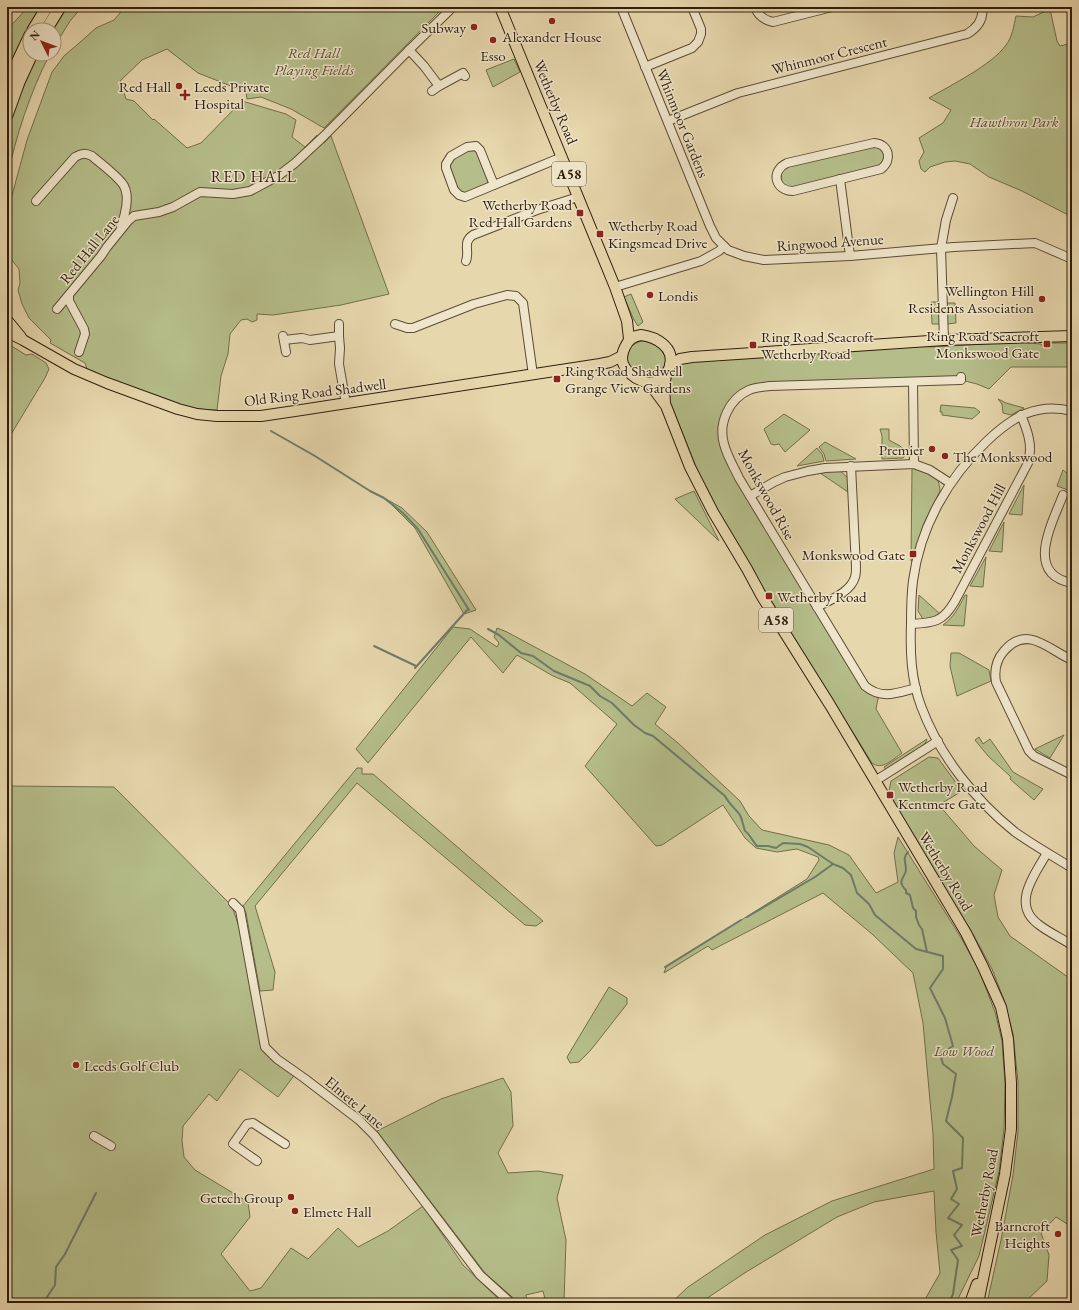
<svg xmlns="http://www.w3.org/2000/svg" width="1079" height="1310" viewBox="0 0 1079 1310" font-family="'EB Garamond',serif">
<rect width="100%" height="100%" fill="#e7d7ad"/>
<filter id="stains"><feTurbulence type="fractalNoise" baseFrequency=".005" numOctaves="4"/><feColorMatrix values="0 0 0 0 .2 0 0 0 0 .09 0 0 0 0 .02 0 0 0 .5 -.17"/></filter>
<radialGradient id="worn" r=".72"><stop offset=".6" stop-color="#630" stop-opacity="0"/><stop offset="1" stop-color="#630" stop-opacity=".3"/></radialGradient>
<!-- green -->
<g fill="#b5be8a" stroke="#726e4c">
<polygon points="28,7 42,7 11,65 7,67 7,30"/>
<polygon points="64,7 82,7 70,21 54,47 54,30 50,30"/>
<polygon points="125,7 444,7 324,128 291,109 261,97 247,99 246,92 198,73 167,49 142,60 120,81 126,99 134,101 153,120 154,119 187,148 201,143 242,101 286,114 296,120 292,137 305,147 317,135 324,143 331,136 389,294 341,305 273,315 257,314 257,320 252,322 247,319 241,320 230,334 228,354 221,376 217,410 195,409 174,403 99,378 87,369 85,363 50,343 51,340 29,318 22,304 18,290 20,283 19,269 7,254 7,214 27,140 52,72 64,56 78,44 96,28 114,20"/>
<path d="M1050,9L1057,41L1060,46L1072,43V217L1022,191L989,177L970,164L955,161L945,162L930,167L925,172L921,169L919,161L924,152L919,138L943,123L951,110L929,98C951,85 992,65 1006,45C1012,38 1014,25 1016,16L1033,17Z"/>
<path d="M36,54H50C30,92 16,136 7,178V126L16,99Z"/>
<polygon points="514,59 520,72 493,87 486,70"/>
<path d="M874,146L881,147L886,158L880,165L793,187H786L781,181C780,173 781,171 788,166Z"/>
<polygon points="472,149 476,151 488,182 487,184 465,193 459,192 449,164 452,159"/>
<polygon points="631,294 643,322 638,326 634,320 624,297"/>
<polygon points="931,302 940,302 940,324 932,324"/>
<polygon points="947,303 955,303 956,323 947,324"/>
<polygon points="7,341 13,347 26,355 32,354 46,363 49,369 45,378 7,441"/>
<path d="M642,341C655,342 660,348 667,358L663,373C660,375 656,378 652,378C649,378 646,377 643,376C624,368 620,347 642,341Z"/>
<path d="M1018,342L1041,344L1042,346H1050V343H1072V367H1011L989,389L977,384L961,380L770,386L743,394L724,422L727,453L860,679L879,694L876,709L902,753C893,759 882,771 872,763L746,560L717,512L703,484L668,397L669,383L672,376L681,365L690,361L908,346L933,347Z"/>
<polygon points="998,399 1006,403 1024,408 1011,415 1003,413 1002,404"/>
<polygon points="941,405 975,408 980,412 972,419 942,415 942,412 940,412"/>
<polygon points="784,414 810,430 785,452 779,444 774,445 771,444 764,429"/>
<polygon points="880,429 889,429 889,440 900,446 908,453 903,458 882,459 882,436"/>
<polygon points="825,442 856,459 826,461 824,454 819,447"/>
<polygon points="817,448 822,454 824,461 797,466"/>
<path d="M912,468C920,470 934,473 938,481C939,484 940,488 940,491L924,523L912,561H911Z"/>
<polygon points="839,470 848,478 848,492 820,473"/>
<polygon points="1063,470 1072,477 1068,490 1057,486"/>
<polygon points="1024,485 1022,515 1009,514"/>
<polygon points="694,491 719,541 675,499"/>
<polygon points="386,499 402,508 427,532 476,610 464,614 415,528"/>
<polygon points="1004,522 1002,552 989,551"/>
<polygon points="986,557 983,587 970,586"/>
<polygon points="919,595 940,614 932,618 923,619 918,611"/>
<path d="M965,595H967L964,626L943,625C954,617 959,607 965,595Z"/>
<polygon points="453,627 470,629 497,647 499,643 494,637 497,628 507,632 585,674 632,706 647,693 666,707 655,724 678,743 740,801 749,816 762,830 829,845 849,855 876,893 898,882 894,853 898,837 960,936 979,970 995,1012 1002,1041 1005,1084 1004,1129 999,1172 979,1256 956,1303 923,1303 940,1273 936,1232 934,1191 874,1202 837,1217 743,1274 700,1303 671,1303 688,1287 765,1235 832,1201 934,1169 933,1134 923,1023 913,973 872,934 823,893 712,950 708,946 664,973 666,967 807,879 819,860 818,857 797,849 777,852 756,848 745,838 723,805 662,845 656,846 585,766 617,724 570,683 553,676 517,655 503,673 471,637 368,763 356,749"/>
<polygon points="951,653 959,653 989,670 991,681 957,696 950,666"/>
<polygon points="1064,735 1050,758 1035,749"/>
<polygon points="979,737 983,744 990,739 1013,772 1043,789 1034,800 1010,779 1011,777 988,756 975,740"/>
<polygon points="927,739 925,744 886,770 884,767"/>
<polygon points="929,757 938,758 962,791 939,805 974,846 1002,870 994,895 998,917 1010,936 1072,980 1072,1227 1056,1217 1041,1233 1049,1255 1047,1281 1024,1303 987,1303 1001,1240 1013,1175 1018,1131 1018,1082 1013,1034 1004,1000 992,969 974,936 892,801 893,799 889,791 891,781"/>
<polygon points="357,768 362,768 362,774 373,774 543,921 536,926 525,925 357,783 255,906 275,972 273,990 260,991 246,913 243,906"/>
<polygon points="7,786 114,787 232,906 246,948 265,1047 296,1073 278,1097 240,1069 217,1101 209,1094 183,1126 182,1141 184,1157 195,1170 248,1202 250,1217 221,1254 250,1291 261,1288 291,1248 308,1259 338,1228 358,1247 388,1231 423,1206 463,1265 503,1303 7,1303"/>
<polygon points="609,987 627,998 627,1004 590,1051 579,1062 570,1063 567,1057"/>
<polygon points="503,1078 511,1092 513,1126 498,1153 508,1173 538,1171 563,1175 557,1198 566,1240 564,1303 546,1303 543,1291 526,1295 527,1303 519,1303 485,1273 377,1131 441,1099"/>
</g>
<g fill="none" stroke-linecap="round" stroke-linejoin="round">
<!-- stream -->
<g stroke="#6e7c68" stroke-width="2">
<polyline points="271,431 315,456 370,491 384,498 403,513 418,529 469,610"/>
<path d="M488,629L499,635L521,653L533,656L554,671L590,686L600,696L612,703L634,725L645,733L653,736L725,796C729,804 735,808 740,815C742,819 743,825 745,831C750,834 752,841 757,846H768L776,848L783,843L800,844L808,847L833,864L843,868L851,875L857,893L869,904L875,915L916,949L943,956V969L930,988L945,1018L953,1046L940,1054L943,1064L956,1074L952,1097L946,1121L963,1138L962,1168L953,1171L957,1189L951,1199L959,1204L948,1218L962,1225L954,1235L962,1246L951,1250L958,1260L953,1294L949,1303"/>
<polyline points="374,646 416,666"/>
<polyline points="415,668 468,609"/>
<path d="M908,852C902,858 906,862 906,870C905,878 896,881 906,890V893L910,895L913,908L916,911V917L919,925L922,929L927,952"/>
<polyline points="747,917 815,877 833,864"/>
<polyline points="665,967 741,920"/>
<polyline points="43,1303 55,1285 56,1267 65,1254 96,1193"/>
</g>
<!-- minor casing -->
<g stroke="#5d4c35" stroke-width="10">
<g id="minor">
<polyline points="621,7 710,226 716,238 728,250 744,256 764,260 850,256 954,247 1035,243 1072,259"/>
<path d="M755,7C758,16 764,20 773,22L832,7"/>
<polyline points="409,50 424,66 439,86 463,73 465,76"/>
<polyline points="645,67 692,48 698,42 701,34 701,29 692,7"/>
<polyline points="432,91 439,86"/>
<path d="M668,121L738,93L967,34C977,28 984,19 982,7"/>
<path d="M874,143C889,144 893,160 881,169L793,191C775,191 770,171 787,163Z"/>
<polyline points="840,179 850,256"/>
<polyline points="494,185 480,150 476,146 467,147 451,156 446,164 446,168 454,190 459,195 465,197 562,157"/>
<path d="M36,201L75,157C82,153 85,153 92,156C101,164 119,177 124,186C130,197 125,216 121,226"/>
<path d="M466,261C470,251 462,242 473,235L537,210L578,197"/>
<polyline points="615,287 701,261 719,251 724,246"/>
<polyline points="69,296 69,301 84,329 85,334 79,352"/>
<polyline points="57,309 101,256 107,247 128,221 134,216 159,212 173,207 200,192 233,194 250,191 278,176 295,163 324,136 409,50 453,7"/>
<polyline points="339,324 339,336"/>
<polyline points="395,324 407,328 413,328 474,304 507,295 516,296 523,303 533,375"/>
<polyline points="283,336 286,352"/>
<polyline points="284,340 302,338 310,340 339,336 340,348 339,364 346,404"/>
<polyline points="944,340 941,248 946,220 953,198"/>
<polyline points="913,382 914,464"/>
<path d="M1072,411C1037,402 1012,417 987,441C948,478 920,527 913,581C911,596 911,610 911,624C910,652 911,679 921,706C939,755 975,800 1015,832C1033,845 1053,856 1072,868"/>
<path d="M1063,495C1052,524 1024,574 1072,583"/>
<polyline points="750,496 774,482 785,477 808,471 825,468 914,464 930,470 950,483"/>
<path d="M817,607C830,600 851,592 855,577C856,574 856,570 856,567L851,466"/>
<path d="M911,624C934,623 943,622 955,601L1028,463C1033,446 1028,432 1021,415"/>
<path d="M1072,660C1049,650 1027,624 1004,651C996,660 994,670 996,682L1029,751L1034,756L1072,775"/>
<path d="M916,688C897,693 882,700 865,686L739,478C734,467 727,456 724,444C718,423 729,399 749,390C756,387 763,387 770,386L961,380V377"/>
<polyline points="875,781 938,741"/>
<path d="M1047,853C1035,874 1011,904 1038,924C1048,932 1061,938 1072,945"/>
<polyline points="233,903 240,910 265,1047 277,1059 304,1078 359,1120 374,1135 480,1275 511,1303"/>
<polyline points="94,1136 111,1146"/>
<polyline points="257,1161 233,1144 247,1124 253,1123 285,1144"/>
</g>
</g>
<!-- major casing -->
<g stroke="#2f1e0d" stroke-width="12">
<g id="major">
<polyline points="500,7 615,287 627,321 629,339"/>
<polyline points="7,320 21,337"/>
<polyline points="7,332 23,340 74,369 107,383 178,409 197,414 217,416 261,416 295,411 600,364 610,362 622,356"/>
<path d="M641,335C656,337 675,347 670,366C668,372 666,375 662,378C658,380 655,383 650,383C646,383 640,380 636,378C624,370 618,361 625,347C628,340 633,336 641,335Z"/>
<polyline points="670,365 680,359 692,357 944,340 1072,336"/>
<polyline points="649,383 666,406 690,467 713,512 747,569 761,595 830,705 966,933 983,967 1001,1007 1008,1039 1011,1083 1011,1129 1005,1174 978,1303"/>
<polyline points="665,403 664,387 666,375"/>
<polyline points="970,1303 977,1284"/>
</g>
</g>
<!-- highway casing -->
<g stroke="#2f1e0d" stroke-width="13">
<g id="highway">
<polyline points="33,30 47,7"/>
<polyline points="46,30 60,7"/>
<polyline points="7,84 30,35"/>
<polyline points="7,115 19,82 32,54"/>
</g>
</g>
<!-- minor -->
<use href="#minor" stroke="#efe5ca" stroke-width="8"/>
<!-- major -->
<use href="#major" stroke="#e7d7ad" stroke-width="10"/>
<!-- highway -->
<use href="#highway" stroke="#e7d7ad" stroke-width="11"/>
</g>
<!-- markers -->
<g fill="#8f2418" stroke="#efe5ca" stroke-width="1.5">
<circle cx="552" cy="21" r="4"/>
<circle cx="474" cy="27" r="4"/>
<circle cx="493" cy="40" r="4"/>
<circle cx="179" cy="86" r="4"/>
<path d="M183 89h4v4h4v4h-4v4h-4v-4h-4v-4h4z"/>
<rect x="576" y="209" width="8" height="8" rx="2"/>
<rect x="596" y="230" width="8" height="8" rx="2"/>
<circle cx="650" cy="295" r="4"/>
<circle cx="1042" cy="299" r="4"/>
<rect x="1043" y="340" width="8" height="8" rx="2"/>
<rect x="749" y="341" width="8" height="8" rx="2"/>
<rect x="553" y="375" width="8" height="8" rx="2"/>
<circle cx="932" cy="449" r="4"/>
<circle cx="945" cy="456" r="4"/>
<rect x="909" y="550" width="8" height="8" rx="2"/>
<rect x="765" y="592" width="8" height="8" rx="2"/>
<rect x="886" y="791" width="8" height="8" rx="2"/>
<circle cx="76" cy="1065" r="4"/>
<circle cx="291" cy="1197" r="4"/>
<circle cx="295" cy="1211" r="4"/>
<circle cx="1058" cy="1234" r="4"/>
</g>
<g text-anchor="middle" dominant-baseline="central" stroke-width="3" stroke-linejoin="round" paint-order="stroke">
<!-- shield labels -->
<g fill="#efe5ca" stroke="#695a46" stroke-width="1">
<rect x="552" y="162" width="34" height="24" rx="3"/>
<rect x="759" y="608" width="34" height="24" rx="3"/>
</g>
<g font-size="14" font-weight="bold" fill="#2f1e0d">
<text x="569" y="174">A58</text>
<text x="776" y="620">A58</text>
</g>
<!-- poi labels -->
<g font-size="15" fill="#2f1e0d" stroke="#efe5ca" text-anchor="start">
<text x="466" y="27" text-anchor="end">Subway</text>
<text x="552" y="36" text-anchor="middle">Alexander House</text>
<text x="493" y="55" text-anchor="middle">Esso</text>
<text x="171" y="86" text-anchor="end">Red Hall</text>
<text x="194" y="86">Leeds Private<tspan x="194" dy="17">Hospital</tspan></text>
<text x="572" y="204" text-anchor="end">Wetherby Road<tspan x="572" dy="17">Red Hall Gardens</tspan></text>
<text x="608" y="225">Wetherby Road<tspan x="608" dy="17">Kingsmead Drive</tspan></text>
<text x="1034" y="290" text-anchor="end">Wellington Hill<tspan x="1034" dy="17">Residents Association</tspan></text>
<text x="658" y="295">Londis</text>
<text x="1039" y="335" text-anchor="end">Ring Road Seacroft<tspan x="1039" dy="17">Monkswood Gate</tspan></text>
<text x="761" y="336">Ring Road Seacroft<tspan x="761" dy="17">Wetherby Road</tspan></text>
<text x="565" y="370">Ring Road Shadwell<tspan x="565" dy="17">Grange View Gardens</tspan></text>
<text x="924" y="449" text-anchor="end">Premier</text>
<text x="953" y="456">The Monkswood</text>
<text x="905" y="554" text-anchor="end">Monkswood Gate</text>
<text x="777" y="596">Wetherby Road</text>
<text x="898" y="786">Wetherby Road<tspan x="898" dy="17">Kentmere Gate</tspan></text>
<text x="84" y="1065">Leeds Golf Club</text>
<text x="283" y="1197" text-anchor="end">Getech Group</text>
<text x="303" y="1211">Elmete Hall</text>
<text x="1050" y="1225" text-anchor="end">Barncroft<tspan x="1050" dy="17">Heights</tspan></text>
</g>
<!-- park labels -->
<g font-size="15" font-style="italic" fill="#574e32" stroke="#efe5ca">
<text x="314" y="52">Red Hall<tspan x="314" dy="17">Playing Fields</tspan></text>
<text x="1014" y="121">Hawthron Park</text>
<text x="964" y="1050">Low Wood</text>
</g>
<!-- street labels -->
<g font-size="15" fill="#2f1e0d" stroke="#efe5ca">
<text transform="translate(829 55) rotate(-14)">Whinmoor Crescent</text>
<text transform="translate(556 102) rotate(67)">Wetherby Road</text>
<text transform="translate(683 123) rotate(68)">Whinmoor Gardens</text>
<text transform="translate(830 242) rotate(-4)">Ringwood Avenue</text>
<text transform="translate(89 249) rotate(-51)">Red Hall Lane</text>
<text transform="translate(315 392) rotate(-7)">Old Ring Road Shadwell</text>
<text transform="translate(767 494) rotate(61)">Monkswood Rise</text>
<text transform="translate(978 528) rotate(-62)">Monkswood Hill</text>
<text transform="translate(946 871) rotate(59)">Wetherby Road</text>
<text transform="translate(355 1102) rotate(40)">Elmete Lane</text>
<text transform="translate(984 1193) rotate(-79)">Wetherby Road</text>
</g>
<!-- neighbourhood labels -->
<g font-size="16" letter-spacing="1" fill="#2f1e0d" stroke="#efe5ca">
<text x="254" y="176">RED HALL</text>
</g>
</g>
<!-- margin -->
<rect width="1079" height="1310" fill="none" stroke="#e7d7ad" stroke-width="24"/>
<rect x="8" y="8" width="1063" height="1294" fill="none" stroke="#2f1e0d" stroke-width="2"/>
<rect x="12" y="12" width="1055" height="1286" fill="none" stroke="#2f1e0d"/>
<!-- north arrow -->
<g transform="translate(42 42) rotate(312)"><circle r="19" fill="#efe5ca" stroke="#a2957e"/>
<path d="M0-3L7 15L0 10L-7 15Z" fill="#8f2418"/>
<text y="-6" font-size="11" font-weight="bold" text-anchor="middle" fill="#2f1e0d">N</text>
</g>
<rect width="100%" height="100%" filter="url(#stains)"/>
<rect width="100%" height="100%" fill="url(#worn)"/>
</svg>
